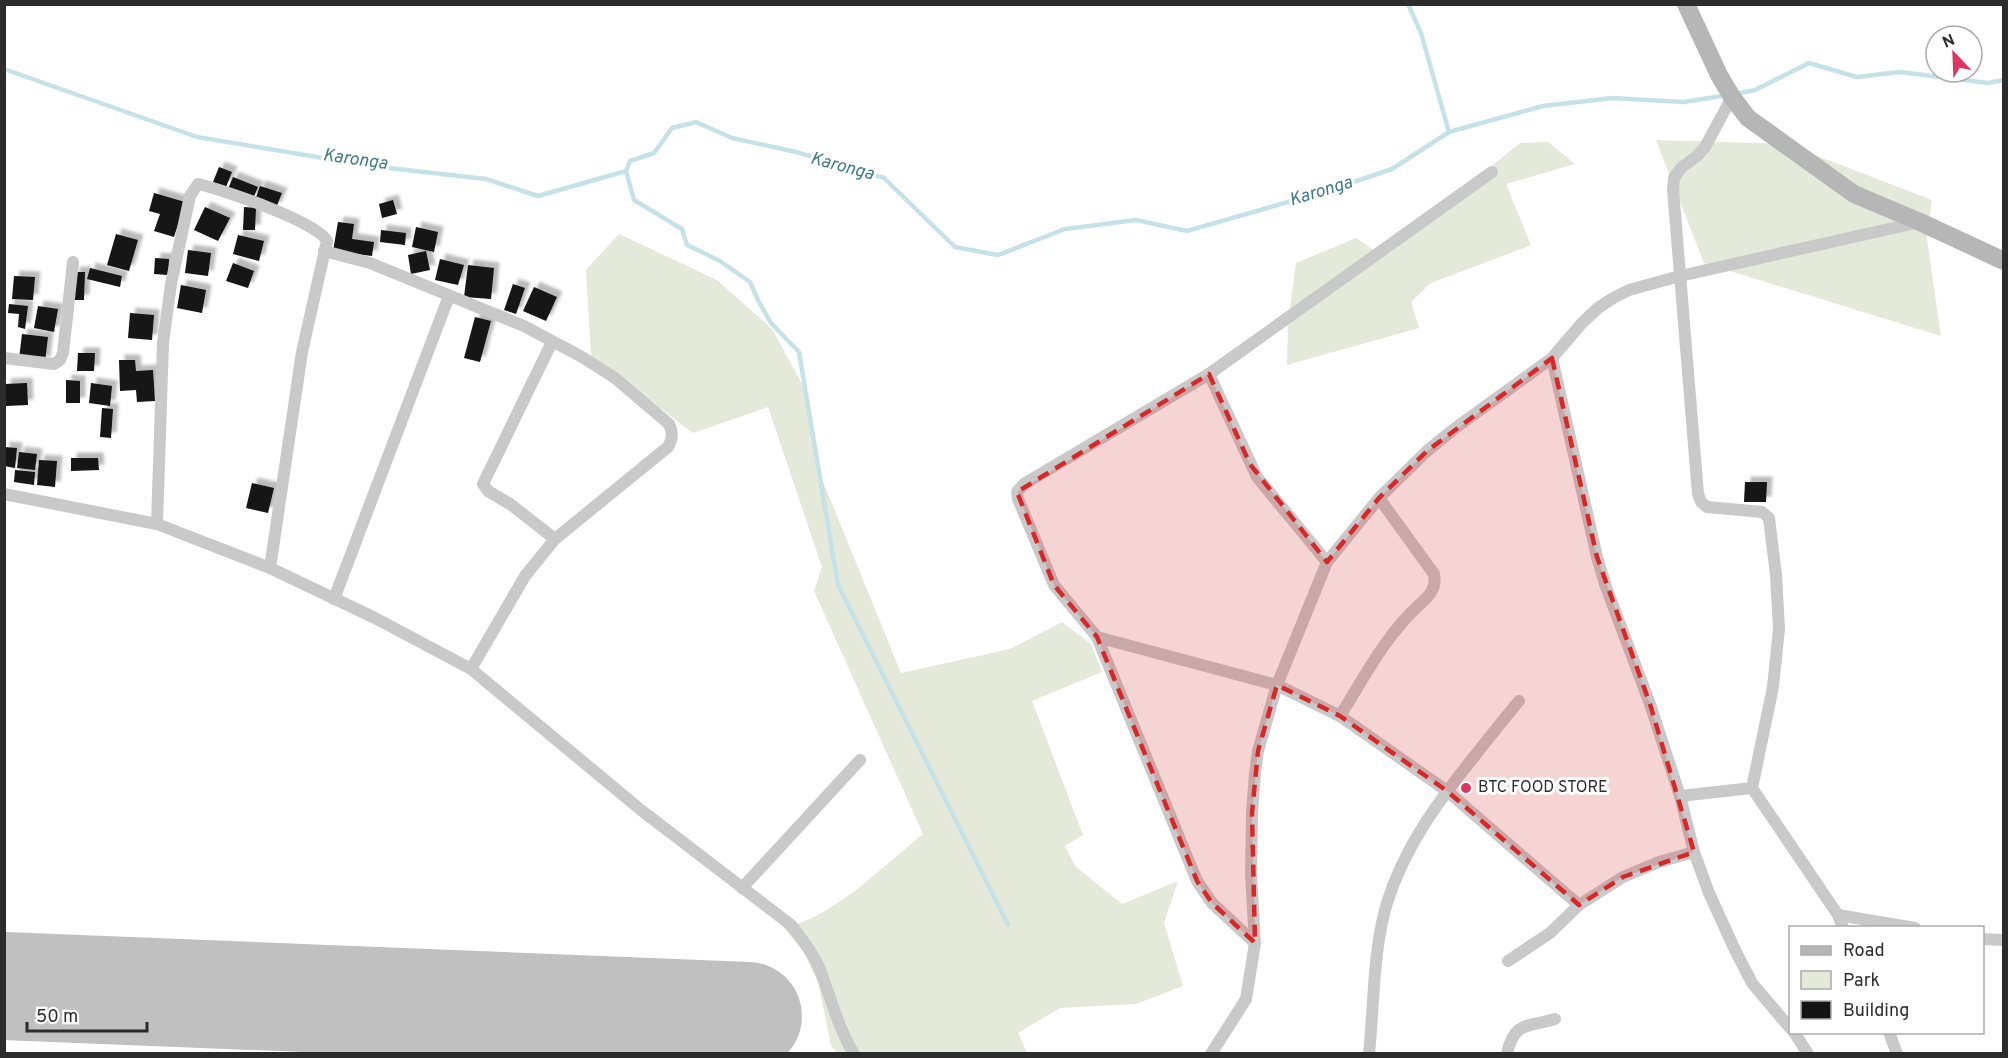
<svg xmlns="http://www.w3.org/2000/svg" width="2008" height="1058" viewBox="0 0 2008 1058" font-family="Overpass,sans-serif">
<defs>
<filter id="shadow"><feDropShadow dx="5.5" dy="-5.5" stdDeviation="1.5" flood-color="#0004"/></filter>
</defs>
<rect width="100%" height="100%" fill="#fff"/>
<!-- green -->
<g fill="#e5e9da">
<polygon points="1656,140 1786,144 1932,200 1927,239 1941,336 1704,263"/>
<polygon points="1548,142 1575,164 1506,184 1531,245 1431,283 1411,302 1419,328 1287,365 1288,322 1296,263 1356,238 1382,256 1520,143"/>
<path d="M619,234L717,280L772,329L807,393L815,462L901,673L1010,649L1062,622L1091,644L1102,672L1032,701L1083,835L1065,846L1075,866L1122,904L1178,881L1164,923L1183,986L1136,1004L1060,1008L1018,1033L1027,1053H837L831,1045L818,982L803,951L784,928C835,916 882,867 923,834L814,591L822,567L768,407L693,433L591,356L586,270Z"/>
</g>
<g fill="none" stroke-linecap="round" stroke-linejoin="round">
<!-- stream -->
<g stroke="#c6e2e9" stroke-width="4.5">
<polyline points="1408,4 1421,33 1449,132"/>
<polyline points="4,69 197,137 371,166 486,179 538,196 626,171 630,161 654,153 672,128 696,122 732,138 796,152 884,178 955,247 998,255 1065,229 1136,220 1187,231 1333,189 1392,169 1449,132 1543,106 1612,98 1684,102 1727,95"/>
<polyline points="1735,94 1755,90 1809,63 1857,77 1900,72 1988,83 2004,80"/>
<polyline points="626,171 634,200 682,229 687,245 720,261 750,282 759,302 771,323 799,352 838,585 1008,925"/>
</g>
<!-- runway -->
<polyline stroke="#c0c0c0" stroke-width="108" points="4,986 748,1016"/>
</g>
<!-- building -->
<g fill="#131313" filter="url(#shadow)">
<polygon points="219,167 232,172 226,187 213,182"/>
<polygon points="233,177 258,187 253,199 228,189"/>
<polygon points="260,186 282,193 276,208 255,200"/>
<polygon points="154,193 185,202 174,237 154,231 160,214 149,211"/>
<polygon points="393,200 397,214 382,218 379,204"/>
<polygon points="205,207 230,218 218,241 194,230"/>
<polygon points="244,207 256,208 255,230 243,230"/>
<polygon points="338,222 354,224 352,239 374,242 372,256 333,251"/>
<polygon points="416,227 438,232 434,252 412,247"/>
<polygon points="381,230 406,233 405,245 380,242"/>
<polygon points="116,234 138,240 129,271 107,265"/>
<polygon points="238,235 264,241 259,261 233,254"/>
<polygon points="188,250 211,253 208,276 185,273"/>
<polygon points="426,251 430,270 411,274 408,255"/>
<polygon points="155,258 169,259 168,275 154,274"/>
<polygon points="440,259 464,265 458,285 435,280"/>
<polygon points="233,263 254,271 248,288 226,281"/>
<polygon points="468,265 494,268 491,299 464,297"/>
<polygon points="90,268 122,276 120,287 87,279"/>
<polygon points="74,272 85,272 84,300 73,300"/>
<polygon points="14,276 35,277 33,300 12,299"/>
<polygon points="513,284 525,288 516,314 504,310"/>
<polygon points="181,285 206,290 202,313 177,308"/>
<polygon points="534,287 557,297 546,321 523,311"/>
<polygon points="9,304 28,306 25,329 18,327 19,314 8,313"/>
<polygon points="38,306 58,309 54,332 34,328"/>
<polygon points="130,313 154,315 152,340 128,338"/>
<polygon points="475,317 491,321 480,362 464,358"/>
<polygon points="22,334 48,337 45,362 19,359"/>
<polygon points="78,353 95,353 94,371 77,371"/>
<polygon points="119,360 135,360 136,371 153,370 155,401 137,402 136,390 120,391"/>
<polygon points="66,380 80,381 80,403 66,403"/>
<polygon points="27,383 28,405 6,406 5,384"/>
<polygon points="91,383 112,386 110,406 89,403"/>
<polygon points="102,408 113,409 111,438 100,437"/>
<polygon points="4,447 17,448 15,468 4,466"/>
<polygon points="19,452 37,454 35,470 17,468"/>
<polygon points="71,458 98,458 99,470 71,471"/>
<polygon points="39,460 57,461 55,487 37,485"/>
<polygon points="15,470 35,472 34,485 14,482"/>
<polygon points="1745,482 1767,482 1766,502 1744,502"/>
<polygon points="252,483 274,488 268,513 246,508"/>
</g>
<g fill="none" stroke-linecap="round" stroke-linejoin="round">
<!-- street -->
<g stroke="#c9c9c9" stroke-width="12">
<polyline points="1732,97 1705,147 1697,156 1681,168 1674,178 1673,189 1698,494 1701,502 1707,507 1762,512 1769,518 1776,575 1779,629 1773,687 1752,788 1838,915 1843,928"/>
<path d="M324,251L370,263L524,326L582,357L615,378L669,424C673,433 673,438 668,447L555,539L525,576L471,669"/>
<polyline points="552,342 483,484 488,491 510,504 555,539"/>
<polyline points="4,358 54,364 60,360 63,353 73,262"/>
<polyline points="1552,358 1597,557 1606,587 1650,704 1680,796 1694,852 1709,893 1735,950 1752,983 1790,1028"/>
<polyline points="1209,374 1257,477 1327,562"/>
<path d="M4,494L157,524L270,568L375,618L471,669L641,810L791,925C801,938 811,950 818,965C830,994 837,1026 854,1054"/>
<path d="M157,524L163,343L171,284L190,196L198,184C221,189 318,222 327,241L302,352L270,568"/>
<polyline points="334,599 449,296"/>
<polyline points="1097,637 1277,685 1340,716 1447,791 1579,905"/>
<path d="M1340,716C1364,678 1385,636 1419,605C1429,596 1437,589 1434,574L1379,498"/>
<polyline points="1680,796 1752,788"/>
<polyline points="742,888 860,760"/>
<polyline points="1838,915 1915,928"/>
<polyline points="1982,939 2004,940"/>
<polyline points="1255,943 1212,903 1197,881 1097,637 1054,585 1018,499 1017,492 1024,484 1209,374 1492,172"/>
<polyline points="1508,961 1550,933 1579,905 1623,877 1659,862 1694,852"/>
<polyline points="1794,1032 1808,1054"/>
<polyline points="1889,1032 1897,1054"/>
<polyline points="1211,1054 1246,999 1255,943 1251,874 1252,813 1255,773 1258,751 1277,685 1327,562 1379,498 1427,451 1454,429 1552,358 1582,323 1598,308 1613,298 1629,290 1680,276 1920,222"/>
<path d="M1369,1054C1374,1005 1373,949 1387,903C1404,848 1437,803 1473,758C1488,739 1503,720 1519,701"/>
<path d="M1507,1054C1514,1021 1528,1027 1555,1019"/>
</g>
<!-- secondary -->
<polyline stroke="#b6b6b6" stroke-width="18" points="1686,4 1719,75 1732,97 1748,118 1854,194 1920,222 2004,261"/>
</g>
<!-- marked area -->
<path fill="#d62828" fill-opacity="0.2" stroke="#d62828" stroke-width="4.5" stroke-dasharray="12 8" stroke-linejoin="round" d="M1552,358L1597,557L1650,704L1694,852L1623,877L1579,905L1447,791L1340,716L1277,685L1258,751L1252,813L1255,943L1212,903L1197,881L1097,637L1054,585L1017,492L1209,374L1250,464L1327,562L1379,498L1427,451Z"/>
<!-- markers -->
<circle fill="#dd3560" stroke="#fff" stroke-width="2" cx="1466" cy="788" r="6"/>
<g text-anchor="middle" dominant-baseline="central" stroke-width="6" stroke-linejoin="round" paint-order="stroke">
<!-- poi labels -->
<g font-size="16" fill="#2c2c2c" stroke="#fff" text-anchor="start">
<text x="1478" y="788">BTC FOOD STORE</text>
</g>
<!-- water labels -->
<g font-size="18" font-style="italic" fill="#3e7a8a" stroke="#fff">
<text transform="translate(355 160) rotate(8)">Karonga</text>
<text transform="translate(842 167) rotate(15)">Karonga</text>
<text transform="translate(1321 192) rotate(-17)">Karonga</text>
</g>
</g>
<!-- border -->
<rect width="2008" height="1058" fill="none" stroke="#2c2c2c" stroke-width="12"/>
<!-- legend -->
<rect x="1789" y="926" width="195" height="108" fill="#ffffff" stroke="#ababab" stroke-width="1.5"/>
<rect x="1801" y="946" width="30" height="9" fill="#b6b6b6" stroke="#ababab" stroke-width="1.5"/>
<text x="1843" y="956" font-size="18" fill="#2c2c2c">Road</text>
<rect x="1801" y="971" width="30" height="18" fill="#e5e9da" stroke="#ababab" stroke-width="1.5"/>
<text x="1843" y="986" font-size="18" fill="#2c2c2c">Park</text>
<rect x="1801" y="1001" width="30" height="18" fill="#131313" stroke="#ababab" stroke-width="1.5"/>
<text x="1843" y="1016" font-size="18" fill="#2c2c2c">Building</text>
<!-- north arrow -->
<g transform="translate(1954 54) rotate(337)"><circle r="28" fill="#ffffff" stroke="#ababab" stroke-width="1.5"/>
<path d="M0-4.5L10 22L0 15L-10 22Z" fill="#dd3560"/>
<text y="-9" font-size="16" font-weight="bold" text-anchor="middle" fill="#2c2c2c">N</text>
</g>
<!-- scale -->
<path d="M27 1022v9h120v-9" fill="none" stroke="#2c2c2c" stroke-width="3"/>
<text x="36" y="1022" font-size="18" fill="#2c2c2c" stroke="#ffffff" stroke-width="4.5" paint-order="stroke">50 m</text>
</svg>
